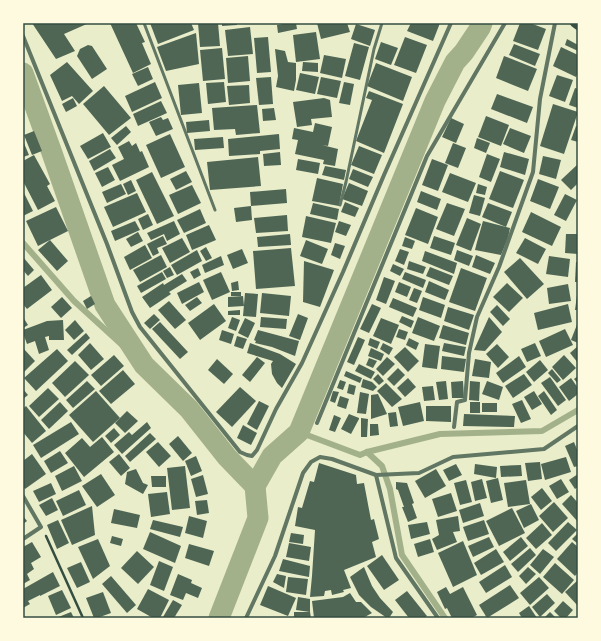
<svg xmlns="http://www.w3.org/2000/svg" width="601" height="641" viewBox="0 0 601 641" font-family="Karla,sans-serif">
<rect width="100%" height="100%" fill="#e9edc9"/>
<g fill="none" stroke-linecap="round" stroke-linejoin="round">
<!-- stream -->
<g stroke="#a3b18a" stroke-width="6">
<polyline points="23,243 74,301 144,365"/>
<polyline points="299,432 360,455 367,452 440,434 542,431 578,410"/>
<polyline points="367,452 382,466 390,489 402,555 445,618"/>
</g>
<!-- canal -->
<g stroke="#a3b18a" stroke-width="21">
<polyline points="23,73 52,153 105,305 144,365 189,409 227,457 255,486 258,518 219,618"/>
<polyline points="255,486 272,456 299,432 435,101 455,62 464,52 480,28 482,23"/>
</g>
</g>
<!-- building -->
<g fill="#4f6655">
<polygon points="32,23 89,23 64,34 75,51 56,59"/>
<polygon points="110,23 136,23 145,42 142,43 151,64 133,73"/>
<polygon points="150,23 191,23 194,30 158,44"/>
<polygon points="198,23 218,23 220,46 200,47"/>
<polygon points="222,23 237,23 237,25 222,26"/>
<polygon points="289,23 296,23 297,29 278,33 277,25"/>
<polygon points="317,23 332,23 332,24 337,23 347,23 350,32 321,39"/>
<polygon points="411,23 440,23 433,41 407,31"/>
<polygon points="520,23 530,23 546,29 538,50 513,41"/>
<polygon points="356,24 375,30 370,46 351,39"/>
<polygon points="250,27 253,54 228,56 225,30"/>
<polygon points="316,32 320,59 296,62 293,35"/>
<polygon points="196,33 199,64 166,71 157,47"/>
<polygon points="268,37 271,72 257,73 254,38"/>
<polygon points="405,37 427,45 416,73 394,65"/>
<polygon points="567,39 578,45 578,51 565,45"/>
<polygon points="381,42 398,48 391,65 375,59"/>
<polygon points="354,43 369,47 360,80 345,76"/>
<polygon points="514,44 540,54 535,66 509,55"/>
<polygon points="88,45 92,46 107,69 92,79 77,56 80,49"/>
<polygon points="561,47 578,55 578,72 576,77 553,66"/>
<polygon points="222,48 225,79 203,81 200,50"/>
<polygon points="275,49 285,51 288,62 296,63 296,80 294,91 276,87 278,76"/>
<polygon points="324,55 346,59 342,78 320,73"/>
<polygon points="248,56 250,81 228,83 226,58"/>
<polygon points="504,56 537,69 528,91 496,78"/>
<polygon points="67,62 93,91 79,104 72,96 62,101 50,75"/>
<polygon points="303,62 318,63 318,72 302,71"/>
<polygon points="376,63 412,77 403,101 367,86"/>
<polygon points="148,67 153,79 138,86 132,74"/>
<polygon points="300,73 319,77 315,94 296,90"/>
<polygon points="557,75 573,80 565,102 549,96"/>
<polygon points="271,77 273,104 259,105 256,78"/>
<polygon points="321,77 341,81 337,98 317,94"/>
<polygon points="155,82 162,98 132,112 125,96"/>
<polygon points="224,82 226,102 208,104 206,83"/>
<polygon points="344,82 354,84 350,105 339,103"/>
<polygon points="199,83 202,113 181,115 178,85"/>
<polygon points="249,85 250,103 229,105 227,86"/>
<polygon points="104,86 131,118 109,135 83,104"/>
<polygon points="575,88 578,89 578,108 569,105"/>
<polygon points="369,91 403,104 384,153 356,141 372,100 366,98"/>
<polygon points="497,94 533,107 527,123 491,109"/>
<polygon points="73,98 77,106 66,112 62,104"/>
<polygon points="324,98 330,100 332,117 311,119 312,125 297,127 293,102"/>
<polygon points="161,101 167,113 138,126 133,114"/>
<polygon points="553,104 578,112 564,154 540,146"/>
<polygon points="257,105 260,133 236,135 235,129 214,130 212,108"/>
<polygon points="274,108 276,120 263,121 262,109"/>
<polygon points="486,116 509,125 501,146 478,137"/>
<polygon points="161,117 163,120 168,118 173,129 156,136 149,122"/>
<polygon points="451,118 464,124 456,143 442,137"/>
<polygon points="209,120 210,131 187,133 186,122"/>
<polygon points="315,123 332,127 328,146 322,145 338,149 335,166 323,164 324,160 295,154 298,140 292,139 294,128 313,132"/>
<polygon points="126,126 131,132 117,145 111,138"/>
<polygon points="576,126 578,126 578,142 571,140"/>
<polygon points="510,128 531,136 524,153 503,144"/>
<polygon points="34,131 42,151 32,155 24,135"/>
<polygon points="103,133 111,147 88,159 80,146"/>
<polygon points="170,134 185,167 161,178 146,145"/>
<polygon points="279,134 280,149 260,151 260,154 229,156 228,139"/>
<polygon points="223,137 224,148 195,150 194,139"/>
<polygon points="477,138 490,143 486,153 474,148"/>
<polygon points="23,141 29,155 23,157"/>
<polygon points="129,141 132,146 136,143 140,152 142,151 149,167 120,181 112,165 124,159 118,147"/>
<polygon points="453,143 466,148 458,168 445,163"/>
<polygon points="359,146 382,155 374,174 351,165"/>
<polygon points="110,149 116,158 94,171 89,161"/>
<polygon points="280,152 281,165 264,166 263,154"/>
<polygon points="504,152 529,159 525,175 500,167"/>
<polygon points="487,154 500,159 491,182 479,177"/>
<polygon points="34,155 50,184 47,186 55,201 38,210 23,181 23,161"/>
<polygon points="543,156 561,160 556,179 539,174"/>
<polygon points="258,157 261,186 210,190 207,162"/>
<polygon points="298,159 320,163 318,174 296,170"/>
<polygon points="432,159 448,165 438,191 422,185"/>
<polygon points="578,164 578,183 571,190 561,180"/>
<polygon points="325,166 346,170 344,180 322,175"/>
<polygon points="108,167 115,180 102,187 95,173"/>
<polygon points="353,169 373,177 368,187 349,179"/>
<polygon points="186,171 192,182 176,190 170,179"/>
<polygon points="500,171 524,180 513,208 489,199"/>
<polygon points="152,172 174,216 157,224 136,180"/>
<polygon points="450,173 476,183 468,202 442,192"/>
<polygon points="317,178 343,184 339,206 312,201"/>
<polygon points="538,179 559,187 550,209 530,201"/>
<polygon points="131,180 136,191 128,195 123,184"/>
<polygon points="349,183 368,191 362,206 342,199"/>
<polygon points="121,184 126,194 107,203 102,192"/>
<polygon points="478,184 487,187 485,195 476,193"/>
<polygon points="192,185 201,203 178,214 169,195"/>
<polygon points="286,189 287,203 251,206 250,192"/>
<polygon points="23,191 33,211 23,216"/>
<polygon points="421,191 441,199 437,210 417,202"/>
<polygon points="137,193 146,212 113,227 104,207"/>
<polygon points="565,194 577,200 566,221 554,215"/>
<polygon points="474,195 485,198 480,216 469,213"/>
<polygon points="345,202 359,208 355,217 341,212"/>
<polygon points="313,203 339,209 337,220 310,214"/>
<polygon points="447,203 465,209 454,236 436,229"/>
<polygon points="488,203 512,212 506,227 482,217"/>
<polygon points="251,206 252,220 236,222 234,208"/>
<polygon points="56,207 68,231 38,246 26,221"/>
<polygon points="416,208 438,217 428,244 405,235"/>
<polygon points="200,209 206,223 184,233 177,220"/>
<polygon points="531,212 561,227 552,246 522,232"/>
<polygon points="148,214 153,225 143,230 138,219"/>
<polygon points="287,215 288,231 256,233 254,218"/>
<polygon points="306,216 336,223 331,243 302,237"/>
<polygon points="467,218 481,224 471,251 456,245"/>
<polygon points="135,221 140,230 115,241 111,231"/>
<polygon points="174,221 180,234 167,241 164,234 151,240 147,233"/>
<polygon points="339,221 351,225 346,236 335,232"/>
<polygon points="483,221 510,228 508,238 501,255 475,250 477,242"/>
<polygon points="209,225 216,240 192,250 186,235"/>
<polygon points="138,232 143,241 131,247 126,239"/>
<polygon points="290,234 291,245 258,247 257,237"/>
<polygon points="566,234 578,234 578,254 565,253"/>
<polygon points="163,236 167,244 157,248 159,253 153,256 147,244"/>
<polygon points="434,236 455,243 451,255 430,248"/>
<polygon points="405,237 415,241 412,249 402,246"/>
<polygon points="182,238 190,252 170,263 162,248"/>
<polygon points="525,238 546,249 538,264 516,253"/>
<polygon points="50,240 68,261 57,271 38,250"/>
<polygon points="306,240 328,249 322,264 300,256"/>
<polygon points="335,243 345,246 340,259 331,255"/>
<polygon points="145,245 152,258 130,270 124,257"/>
<polygon points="206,247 212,258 206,261 200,251"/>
<polygon points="291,248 295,286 256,289 253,251"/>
<polygon points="242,249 248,263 233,269 227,255"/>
<polygon points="400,249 409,252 404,265 395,261"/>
<polygon points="197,250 202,261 177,275 171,265"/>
<polygon points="457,250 473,256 469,266 454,260"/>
<polygon points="425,251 457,263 454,274 422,261"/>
<polygon points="161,255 167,267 140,282 133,270"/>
<polygon points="476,255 495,263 490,274 472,267"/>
<polygon points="221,256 224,265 205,273 202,265"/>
<polygon points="549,256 570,259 568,277 546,274"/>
<polygon points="23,257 34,270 28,276 23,270"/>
<polygon points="520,258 544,284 527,299 504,272"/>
<polygon points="304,261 334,270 320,307 303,302"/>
<polygon points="409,261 426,267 423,274 407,269"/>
<polygon points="576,262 578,262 578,282 575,282"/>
<polygon points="393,264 404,269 400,276 390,271"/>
<polygon points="170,267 174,275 167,278 163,271"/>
<polygon points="430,267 453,276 449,285 426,276"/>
<polygon points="198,268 201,275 194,279 190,272"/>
<polygon points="461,268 487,278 475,311 449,302"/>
<polygon points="162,272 166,279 141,293 137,286"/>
<polygon points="221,272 230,292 212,300 203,280"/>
<polygon points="405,272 426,280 423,288 402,279"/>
<polygon points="182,274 187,281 169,292 171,294 150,308 142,297 163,283 164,285"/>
<polygon points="41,275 52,290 27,309 23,304 23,288"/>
<polygon points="384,277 395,281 386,304 376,300"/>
<polygon points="238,281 239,290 232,291 231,283"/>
<polygon points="429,281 449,290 445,300 425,292"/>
<polygon points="199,282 204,292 182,304 177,293"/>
<polygon points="399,282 411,287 407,297 395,292"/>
<polygon points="507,283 523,298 509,312 493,297"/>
<polygon points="568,284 571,301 549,304 547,288"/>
<polygon points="414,288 422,291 417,303 409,300"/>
<rect x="231" y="292" width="10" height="4"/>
<polygon points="245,293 258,294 256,317 243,316"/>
<polygon points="262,293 291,296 289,316 260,313"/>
<polygon points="577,295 578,295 578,310 575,310"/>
<polygon points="91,296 95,304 87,309 83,301"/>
<polygon points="243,296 244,306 228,307 228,297"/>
<polygon points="62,297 72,308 61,318 51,307"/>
<polygon points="197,297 202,303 190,311 185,305"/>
<polygon points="423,297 445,305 441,318 419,310"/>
<polygon points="393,298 417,308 413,317 389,307"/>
<polygon points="169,301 186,320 175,329 158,310"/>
<polygon points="214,304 226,321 200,340 188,323"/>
<polygon points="372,304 381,308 369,333 360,329"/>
<polygon points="568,304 572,322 538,330 534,313"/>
<polygon points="497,305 510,319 503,326 490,312"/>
<polygon points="448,307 474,315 469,330 444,321"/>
<polygon points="240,310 240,315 228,315 228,311"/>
<polygon points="154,314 160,320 150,329 144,323"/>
<polygon points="298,314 308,318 300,340 289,336"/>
<polygon points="402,316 414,321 411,328 399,322"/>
<polygon points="23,317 28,325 23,328"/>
<polygon points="232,317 240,320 236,331 228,328"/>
<polygon points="261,317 287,319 286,329 260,327"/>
<polygon points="418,317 440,326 434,341 412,333"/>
<polygon points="489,317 502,332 485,351 474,350"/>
<polygon points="245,318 255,323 248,338 238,333"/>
<polygon points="381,318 399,325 391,344 373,336"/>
<polygon points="63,320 64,340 49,340 49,336 45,337 49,350 39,354 35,341 27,344 23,333 23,330 47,321"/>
<polygon points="75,320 84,331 74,340 65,330"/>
<polygon points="160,322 188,352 180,359 152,329"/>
<polygon points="578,322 578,343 571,340"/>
<polygon points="443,325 469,333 466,345 439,338"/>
<polygon points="399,329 408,332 405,340 396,337"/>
<polygon points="565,329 573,345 546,357 539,341"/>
<polygon points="222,330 234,334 231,344 219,340"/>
<polygon points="258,330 299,341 295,356 272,347 255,343 256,341 254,340"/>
<polygon points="86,333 90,338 72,355 67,350"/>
<polygon points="237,336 247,339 243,349 234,346"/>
<polygon points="358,337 365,340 354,365 347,362"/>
<polygon points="370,338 380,342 377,349 368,345"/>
<polygon points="409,338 419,343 416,350 406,345"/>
<polygon points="90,343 104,359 91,370 78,355"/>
<polygon points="250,343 280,354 296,364 282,388 277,383 272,374 271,364 273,361 247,353"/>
<polygon points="383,343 393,348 389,355 380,349"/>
<polygon points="444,343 466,347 464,356 442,351"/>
<polygon points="535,343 541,356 527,362 521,349"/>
<polygon points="425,344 440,346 437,369 422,367"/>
<polygon points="497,344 509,357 498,368 486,354"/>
<polygon points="578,346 578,363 570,353"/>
<polygon points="405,347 419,361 408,372 394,357"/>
<polygon points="23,348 35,361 23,373"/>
<polygon points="371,348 384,354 381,361 368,356"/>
<polygon points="57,349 68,361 36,391 24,378"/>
<polygon points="114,355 124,366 101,386 91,375"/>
<polygon points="564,355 576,368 563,380 552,367"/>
<polygon points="442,356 466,359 464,372 441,369"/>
<polygon points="519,356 526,367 503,383 496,373"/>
<polygon points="257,357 265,363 250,382 242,375"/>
<polygon points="387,357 395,364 383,376 376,369"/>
<polygon points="369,358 377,361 373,368 366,365"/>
<polygon points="217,359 233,374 224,384 208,370"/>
<polygon points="475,359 491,362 489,378 472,376"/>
<polygon points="540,360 548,370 534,382 526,372"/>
<polygon points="75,361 89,375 65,397 52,383"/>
<polygon points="359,364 375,372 371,379 355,371"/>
<polygon points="398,368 405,375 394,386 387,379"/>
<polygon points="552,369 561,380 557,383 548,373"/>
<polygon points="123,370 135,384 111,404 99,391"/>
<polygon points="346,371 362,378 360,383 344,376"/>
<polygon points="378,374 384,381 379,385 373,379"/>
<polygon points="524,374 532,385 513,398 505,386"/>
<polygon points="578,376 578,384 574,379"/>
<polygon points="550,377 566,400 558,406 541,383"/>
<polygon points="408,378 416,387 405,397 397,388"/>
<polygon points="571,378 578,388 578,394 569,401 559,387"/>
<polygon points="363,379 372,382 377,387 373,391 361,387"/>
<polygon points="340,380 346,382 343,390 337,388"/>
<polygon points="87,381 95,389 73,408 66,400"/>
<polygon points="446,381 448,399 439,400 436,382"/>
<polygon points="463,381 464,398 452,398 451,382"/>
<polygon points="470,381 480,382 479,401 469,400"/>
<polygon points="487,381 503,387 499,400 482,394"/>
<polygon points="386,383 402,399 392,407 377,391"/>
<polygon points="349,384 356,386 354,395 347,393"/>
<polygon points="433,386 435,400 424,401 422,387"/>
<polygon points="240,387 256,401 232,427 216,412"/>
<polygon points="48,388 59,399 39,417 29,406"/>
<polygon points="23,389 28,395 23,399"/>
<polygon points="96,391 120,418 93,442 69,415"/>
<polygon points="333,391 339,392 335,403 330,401"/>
<polygon points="534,391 542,404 532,410 524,397"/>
<polygon points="544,391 557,410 551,415 538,396"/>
<polygon points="360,392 369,394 366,414 357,413"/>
<polygon points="378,394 387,414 371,419 371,395"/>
<polygon points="340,396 349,399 346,409 337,406"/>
<polygon points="522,400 531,419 521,423 512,404"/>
<polygon points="259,401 269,406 257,430 247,424"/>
<polygon points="60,402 68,411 49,429 41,420"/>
<polygon points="420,402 424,421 403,426 398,407"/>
<rect x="470" y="402" width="10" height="11"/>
<rect x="482" y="403" width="15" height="9"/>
<polygon points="26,406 46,431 32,443 23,432 23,409"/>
<polygon points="426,406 451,406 451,422 426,421"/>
<polygon points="127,411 138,421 125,433 115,423"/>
<polygon points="396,412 398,426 390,427 388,413"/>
<polygon points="349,414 359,418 359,419 351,434 341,429"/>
<polygon points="464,414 515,416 514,427 463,426"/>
<polygon points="334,415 341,418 335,432 329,430"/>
<polygon points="361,418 368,419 367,437 361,437"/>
<polygon points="71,422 79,434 41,458 33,445"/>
<polygon points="147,422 151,428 122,454 114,445 129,432 132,435"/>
<polygon points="370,424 378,424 379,435 370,436"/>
<polygon points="243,425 257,433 251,445 237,438"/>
<polygon points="114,428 120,435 111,443 105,436"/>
<polygon points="150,433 156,439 130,462 125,456"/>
<polygon points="178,436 192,453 183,461 169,444"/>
<polygon points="102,437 114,452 84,477 65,453 82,438 90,447"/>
<polygon points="158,442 171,456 159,467 146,452"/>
<polygon points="574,442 578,452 578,466 574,467 565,446"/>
<polygon points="60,451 68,463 51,473 44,461"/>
<polygon points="32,454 46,474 25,489 23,486 23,461"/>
<polygon points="119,454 130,468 121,476 109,462"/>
<polygon points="196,456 202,471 191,476 185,461"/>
<polygon points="566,457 571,472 545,480 541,464"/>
<polygon points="540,462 542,479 528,481 525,463"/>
<polygon points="319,463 356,475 357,484 364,483 371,520 374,519 379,539 372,542 376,557 344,570 351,588 343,590 344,592 332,595 331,590 325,591 324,596 310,597 312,576 315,530 295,526 298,507 302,508 310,481 314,482"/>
<polygon points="456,464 462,475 449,481 443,470"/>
<polygon points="475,464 497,467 496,478 474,474"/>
<polygon points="521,465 522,476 501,477 500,466"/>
<polygon points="74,466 82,481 62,491 55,476"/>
<polygon points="185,466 190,508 172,510 167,468"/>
<polygon points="136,469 143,483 148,485 143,494 125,484 127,472"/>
<polygon points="436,469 446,486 425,498 415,481"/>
<polygon points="101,474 115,495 97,507 82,486"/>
<polygon points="578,474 578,487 575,489 569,480"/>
<polygon points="203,475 208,494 196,497 191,479"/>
<polygon points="151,476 166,476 166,487 152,487"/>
<polygon points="498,478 503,500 491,503 486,481"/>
<polygon points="482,479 487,498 475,501 471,482"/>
<polygon points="561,479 569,492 557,499 549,486"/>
<polygon points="466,480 472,502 460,505 454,483"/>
<polygon points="526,480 530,504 508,507 504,483"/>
<polygon points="396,482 407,483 414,503 412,504 417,518 408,522 402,507 404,507 398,490 396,489"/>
<polygon points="51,483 56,494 39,502 33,491"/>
<polygon points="542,488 552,501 541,510 531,497"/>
<polygon points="79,490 86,505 63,516 56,501"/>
<polygon points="167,492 170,514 151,517 148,494"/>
<polygon points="451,493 457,511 438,517 432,499"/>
<polygon points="571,495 578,503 578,522 562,504"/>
<polygon points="52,498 58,510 46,516 39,505"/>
<polygon points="207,500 209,513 197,515 195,501"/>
<polygon points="554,502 568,518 553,532 539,516"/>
<polygon points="480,503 484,516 463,523 459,510"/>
<polygon points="531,504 539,520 524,528 516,511"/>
<polygon points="92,506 95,535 72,545 61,520"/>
<polygon points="512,508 525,533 499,546 486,521"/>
<polygon points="114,509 140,515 137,528 111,523"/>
<polygon points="23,516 27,521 23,524"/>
<polygon points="189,516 207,521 203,538 185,533"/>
<polygon points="458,516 460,531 453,532 457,542 437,550 432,539 439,535 436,520"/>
<polygon points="58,520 69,543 57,549 47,525"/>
<polygon points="153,520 183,527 180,537 150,529"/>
<polygon points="484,520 489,534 468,541 463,527"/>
<polygon points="427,522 430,534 411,539 408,525"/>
<polygon points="568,522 577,530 556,551 548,543"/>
<polygon points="542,523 552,535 536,549 526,538"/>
<polygon points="150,532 181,546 175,563 143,549"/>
<polygon points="291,533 304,535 303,544 289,542"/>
<polygon points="578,533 578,544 572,539"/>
<polygon points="112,536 123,539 121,546 110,543"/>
<polygon points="489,537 494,547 473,557 468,546"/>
<polygon points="521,537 528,546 510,561 503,552"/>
<polygon points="98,539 110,566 93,579 78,547"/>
<polygon points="430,539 434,552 418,557 414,544"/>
<polygon points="463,541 477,575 453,587 438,553"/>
<polygon points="32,542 41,557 31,563 34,569 27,574 30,580 23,584 23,547"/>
<polygon points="572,542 578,547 578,572 575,576 557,559"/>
<polygon points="289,543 311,547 309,561 286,557"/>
<polygon points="189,544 214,551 209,566 185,558"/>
<polygon points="530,548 536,555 518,572 511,564"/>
<polygon points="496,549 504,562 481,575 474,563"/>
<polygon points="543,549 554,557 540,574 530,565"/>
<polygon points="137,551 154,567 138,584 121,568"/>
<polygon points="382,555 399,580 384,590 367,566"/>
<polygon points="283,559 310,566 309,577 279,571"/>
<polygon points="159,561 173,567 164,591 150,585"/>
<polygon points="81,562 90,582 77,588 67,568"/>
<polygon points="555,563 574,580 562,594 543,577"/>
<polygon points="505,565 512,577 486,593 479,582"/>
<polygon points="364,567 372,586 380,598 393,612 389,618 387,618 371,607 359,595 350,577"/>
<polygon points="528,567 536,574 526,584 519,576"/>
<polygon points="53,572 60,586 40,596 40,595 28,601 30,604 23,608 23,591 24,591 23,589"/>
<polygon points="178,574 192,580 191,583 202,588 198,598 186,593 183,600 170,595"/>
<polygon points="277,574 286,576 284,588 273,582"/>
<polygon points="111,576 136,605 127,613 102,584"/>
<polygon points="288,577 308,579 306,595 286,592"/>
<polygon points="539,577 549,588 530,605 520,593"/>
<polygon points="578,580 578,606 565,592"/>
<polygon points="510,585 519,598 487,618 479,605"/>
<polygon points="268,586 296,598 288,616 260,605"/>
<polygon points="446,587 450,594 463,587 477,615 471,618 452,618 447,608 445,609 437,592"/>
<polygon points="148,589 169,600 160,618 153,618 137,609"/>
<polygon points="62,590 71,608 56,615 48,596"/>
<polygon points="407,591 427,616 424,618 409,618 395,600"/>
<polygon points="103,592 111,613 97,618 94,618 86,598"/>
<polygon points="350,593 356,602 361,602 372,613 363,618 314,618 312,601 343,597"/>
<polygon points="547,594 555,603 540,617 532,607"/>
<polygon points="298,597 310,599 310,612 296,610"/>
<polygon points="173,600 182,605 174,618 164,618 163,617"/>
<polygon points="563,601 573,610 566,618 561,618 554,611"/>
<polygon points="529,606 537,618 522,618 519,613"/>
<polygon points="71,612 74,618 56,618"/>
<polygon points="294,612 310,612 311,618 294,618"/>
<polygon points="550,612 556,618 544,618"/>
</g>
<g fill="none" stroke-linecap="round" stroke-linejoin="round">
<!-- path -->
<polyline stroke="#344e41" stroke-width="2.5" points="46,536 83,618"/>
<!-- service -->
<g stroke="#617663" stroke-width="3">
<polyline points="144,23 215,210"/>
<polyline points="340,205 346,182 374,49 382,23"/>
</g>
<!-- minor -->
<g stroke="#617663" stroke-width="4">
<polyline points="23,36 107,244 132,312 140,327 240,452 247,455 252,456 257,450 276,409 302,363 343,272 384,175 451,23"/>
<polyline points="317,423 427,156 505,23"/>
<polyline points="454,427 457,402 465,400 469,353 477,317 499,267 533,172 540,99 555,23"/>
<polyline points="376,475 396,558 438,618"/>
<polyline points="23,496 41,527 23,539"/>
<polyline points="246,618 275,556 303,473 311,462 320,457 332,459 376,475 419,473 453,457 544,449 578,426"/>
</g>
<!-- secondary -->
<polyline stroke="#344e41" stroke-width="8" points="574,23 578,26"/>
</g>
<!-- border -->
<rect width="601" height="641" fill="none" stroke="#fefae0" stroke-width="48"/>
<rect x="24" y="24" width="553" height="593" fill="none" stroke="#344e41" stroke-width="1.5"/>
</svg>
